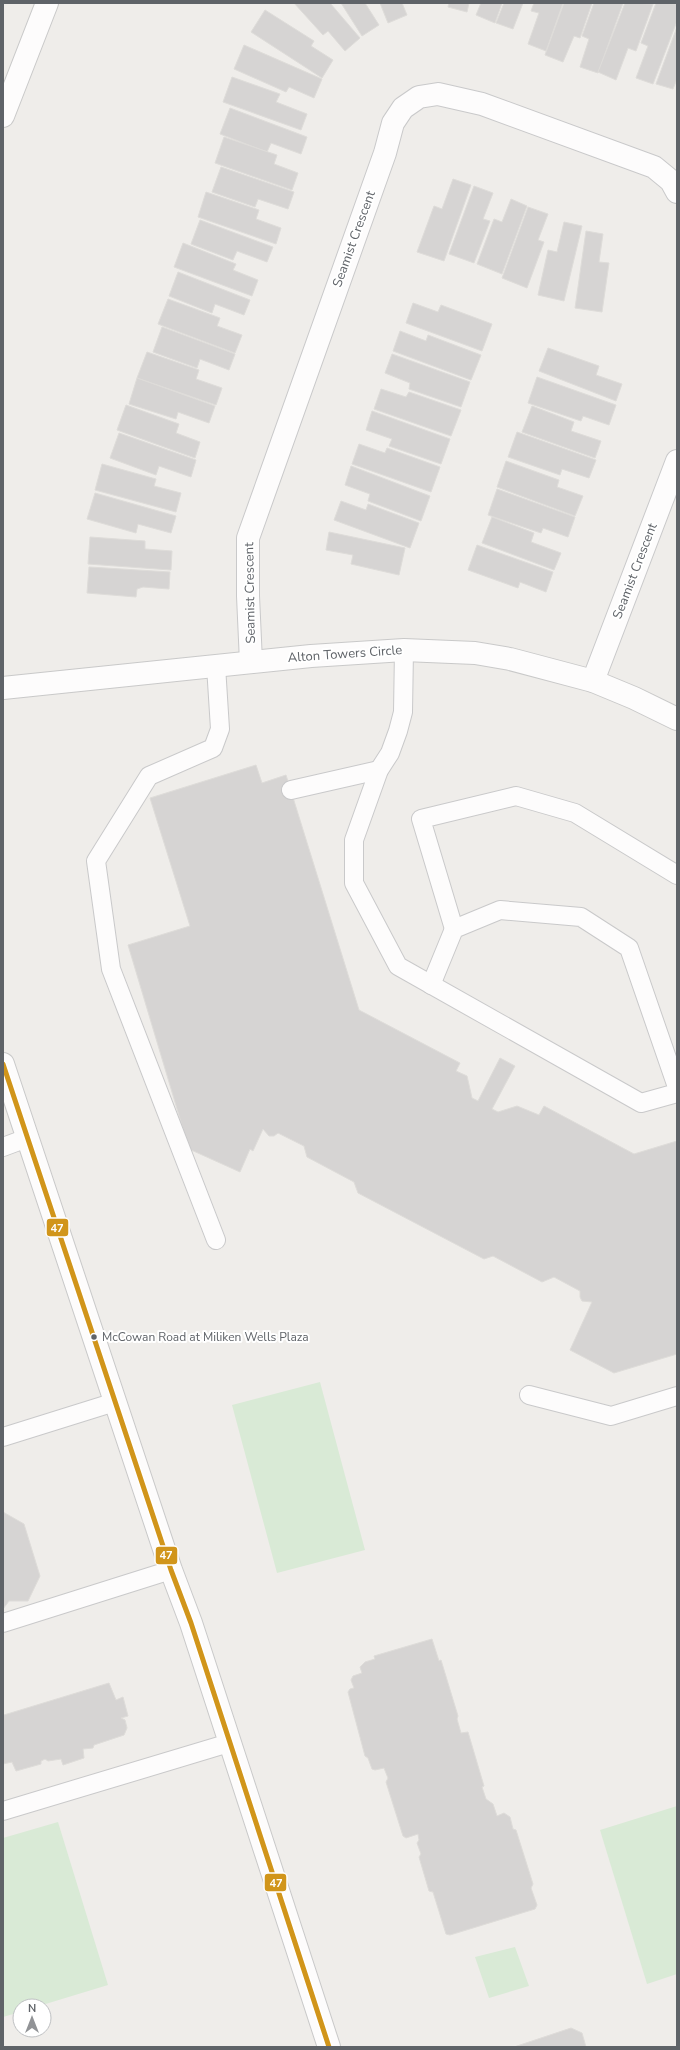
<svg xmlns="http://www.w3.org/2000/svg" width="680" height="2050" viewBox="0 0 680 2050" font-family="'Nunito Sans',sans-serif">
<rect width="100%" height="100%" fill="#efedea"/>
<!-- green -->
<g fill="#d9ead6">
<polygon points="320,1382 365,1550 277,1573 232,1405"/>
<polygon points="677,1806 677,1974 647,1984 600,1830"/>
<polygon points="58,1822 108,1985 39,2006 20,2006 20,2012 3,2017 3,1838"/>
<polygon points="515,1947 529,1986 489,1998 475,1957"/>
</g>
<!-- building -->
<g fill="#d6d4d3" stroke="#dedcd9">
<polygon points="294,3 330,3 360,38 345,51 328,31 323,35"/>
<polygon points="341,3 365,3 379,25 362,36"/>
<polygon points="380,3 402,3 407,15 388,23"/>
<polygon points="449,3 469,3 467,12 448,7"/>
<polygon points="481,3 502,3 495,23 476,15"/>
<polygon points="504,3 523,3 513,29 496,23"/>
<polygon points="534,3 563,3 546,51 528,44 539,13 531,11"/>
<polygon points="564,3 592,3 580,38 574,36 563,62 545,55"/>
<polygon points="594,3 623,3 598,73 580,67 589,39 582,36"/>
<polygon points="625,3 653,4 636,51 628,48 616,80 598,72"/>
<polygon points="656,3 677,4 677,21 653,84 636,78 648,46 641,43"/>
<polygon points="265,10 314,41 311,46 333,60 322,78 251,32"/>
<polygon points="677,27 677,79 673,89 656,84"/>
<polygon points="244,45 322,79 314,98 289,87 286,92 234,69"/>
<polygon points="232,77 280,94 276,102 307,114 301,130 223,102"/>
<polygon points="230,108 307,137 301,154 271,143 267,152 220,134"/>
<polygon points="224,137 277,155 274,164 298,173 292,190 215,163"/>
<polygon points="221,167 294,192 288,209 258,199 255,207 212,192"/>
<polygon points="453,179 471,185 444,261 417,252 434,206 442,209"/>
<polygon points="474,186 493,193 483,219 490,221 474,263 449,254"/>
<polygon points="206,192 259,210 256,219 281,228 276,244 198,217"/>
<polygon points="511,199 527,206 502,274 477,264 494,219 502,222"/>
<polygon points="528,207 548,214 538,240 544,242 527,288 502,278"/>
<polygon points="200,220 273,247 267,262 237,251 233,260 191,244"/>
<polygon points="564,222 582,226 564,301 538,295 548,250 557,252"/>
<polygon points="586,231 603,234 599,262 609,263 602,312 575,308"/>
<polygon points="183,243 236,264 233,270 258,280 252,296 174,267"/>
<polygon points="178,272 250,300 244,315 215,304 212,313 169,296"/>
<polygon points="168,299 220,318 217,326 242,335 235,353 158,324"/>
<polygon points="413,303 438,312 441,305 492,324 482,351 406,323"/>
<polygon points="162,327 235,354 229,370 200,359 197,368 153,352"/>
<polygon points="400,331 426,341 428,335 481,355 471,380 393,351"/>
<polygon points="548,348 599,366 596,375 622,384 616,401 539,371"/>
<polygon points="147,352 199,370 196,379 222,388 216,405 137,378"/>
<polygon points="392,354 470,382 461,407 409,389 410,383 385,373"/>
<polygon points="537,377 616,405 609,425 583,416 581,421 528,403"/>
<polygon points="137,378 215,406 209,423 178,412 176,419 129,404"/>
<polygon points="381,389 406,397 409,392 461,410 451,436 374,409"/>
<polygon points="126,405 179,424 176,433 200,442 195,458 117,430"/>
<polygon points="532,406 574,422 571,431 601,441 595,458 522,432"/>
<polygon points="372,411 450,439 441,464 389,446 392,439 366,430"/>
<polygon points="517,432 596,460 589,478 562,469 560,475 508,457"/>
<polygon points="119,433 196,460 191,477 159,466 156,475 110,458"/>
<polygon points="359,444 385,453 387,448 440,467 431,492 352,464"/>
<polygon points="506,461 559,480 557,487 583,496 575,516 497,487"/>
<polygon points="102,464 156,479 154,486 181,493 176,512 95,490"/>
<polygon points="351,466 430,496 421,521 368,501 370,494 345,485"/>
<polygon points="497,489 575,517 568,537 543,528 541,533 488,515"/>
<polygon points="95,493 176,516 171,533 138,524 136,533 87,519"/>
<polygon points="341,501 366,510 368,504 419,523 410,548 334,520"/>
<polygon points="492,517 534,533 531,542 561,553 554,570 482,543"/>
<polygon points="329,532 405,548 399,575 351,564 353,555 326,550"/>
<polygon points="90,537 145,541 145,549 172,551 171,570 88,564"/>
<polygon points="477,545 553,572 546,592 520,582 518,588 468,570"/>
<polygon points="89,567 170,572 169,589 143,587 137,589 136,597 87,593"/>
<polygon points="256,765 262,783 286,775 359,1010 460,1063 456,1071 467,1076 472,1098 478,1101 500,1058 515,1066 492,1109 498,1112 517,1106 539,1115 544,1106 634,1154 677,1141 677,1354 614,1373 570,1350 592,1302 582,1301 580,1297 580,1291 554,1277 542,1282 493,1256 484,1259 358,1193 354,1182 307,1157 304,1146 278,1133 274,1136 269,1136 263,1129 253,1151 250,1149 240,1172 189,1149 128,945 190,926 150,798"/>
<polygon points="3,1512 24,1524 40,1576 28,1601 9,1601 3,1609"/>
<polygon points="432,1639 439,1661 441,1660 458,1716 457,1719 461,1733 468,1732 484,1786 482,1787 486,1799 493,1804 497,1816 504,1813 510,1817 513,1829 516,1830 533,1884 531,1888 537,1905 535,1909 450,1935 446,1934 433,1892 429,1891 419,1857 421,1854 417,1843 419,1840 418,1834 406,1838 403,1836 386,1782 388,1778 384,1768 375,1770 372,1769 368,1758 365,1756 348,1692 350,1689 354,1688 351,1680 353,1676 362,1673 360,1667 365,1662 375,1659 374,1656"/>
<polygon points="109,1683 116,1700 123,1697 128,1716 121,1718 125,1720 127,1728 124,1735 94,1745 93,1748 83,1749 84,1758 63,1765 61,1759 48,1761 45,1759 41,1761 41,1764 16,1771 12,1762 3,1764 3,1713 4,1715"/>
<polygon points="571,2028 582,2033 586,2047 514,2047"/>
</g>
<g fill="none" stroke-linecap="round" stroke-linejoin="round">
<!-- lane casing -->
<g stroke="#c9c9ca" stroke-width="20">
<g id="lane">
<polyline points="404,650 403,712 398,731 390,753 379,770 354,840 354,883 398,966 641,1103 677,1093"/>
<polyline points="216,666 220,729 213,748 149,776 96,861 111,969 216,1240"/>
<polyline points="291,790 379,770"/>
<polyline points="454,929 421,819 516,796 575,813 677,875"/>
<polyline points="431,985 454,929 500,910 581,917 629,948 677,1087"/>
<polyline points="3,1147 27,1138"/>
<polyline points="529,1395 611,1416 677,1396"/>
<polyline points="3,1437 115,1402"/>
<polyline points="3,1623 171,1570"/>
<polyline points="3,1811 229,1743"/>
</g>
</g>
<!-- street casing -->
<g stroke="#c9c9ca" stroke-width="24">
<g id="street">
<polyline points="251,662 248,596 248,538 385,153 393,123 403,108 419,97 438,94 482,104 654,167 671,181 677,192"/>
<polyline points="593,681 677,461"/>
</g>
</g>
<!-- secondary casing -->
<g stroke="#c9c9c9" stroke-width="24">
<g id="secondary">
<polyline points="3,116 47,3"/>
<polyline points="3,688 311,656 404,650 475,653 510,659 593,681 634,698 677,719"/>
<polyline points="3,1064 171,1570 191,1623 329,2047"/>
</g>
</g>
<!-- lane -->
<use href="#lane" stroke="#fdfcfc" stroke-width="18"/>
<!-- street -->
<use href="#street" stroke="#fdfcfc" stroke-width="22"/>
<!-- secondary -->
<use href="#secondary" stroke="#fdfcfc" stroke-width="22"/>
<!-- bus-1 casing -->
<g stroke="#fff" stroke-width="8">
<polyline id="bus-1" points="3,1064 171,1570 191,1623 329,2047"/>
</g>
<!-- bus-1 -->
<use href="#bus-1" stroke="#d1951a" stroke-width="5"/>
</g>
<!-- markers -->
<circle fill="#5f6368" stroke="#fff" stroke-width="1.5" cx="94" cy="1337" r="3.5"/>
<g text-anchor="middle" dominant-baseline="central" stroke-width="4" stroke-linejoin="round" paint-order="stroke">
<!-- bus labels -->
<g font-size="12" fill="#5f6368" stroke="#fff" text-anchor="start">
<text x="102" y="1337">McCowan Road at Miliken Wells Plaza</text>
</g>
<!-- street labels -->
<g font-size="13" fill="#5f6368" stroke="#fff">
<text transform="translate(354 239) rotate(-70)">Seamist Crescent</text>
<text transform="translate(635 571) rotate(-69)">Seamist Crescent</text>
<text transform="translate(250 593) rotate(-91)">Seamist Crescent</text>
<text transform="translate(345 654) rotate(-4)">Alton Towers Circle</text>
</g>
</g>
<g stroke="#fff" stroke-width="1.5">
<rect x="46" y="1218" width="23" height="19" rx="4" fill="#d1951a"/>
<rect x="155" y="1546" width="23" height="19" rx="4" fill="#d1951a"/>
<rect x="264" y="1873" width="23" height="19" rx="4" fill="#d1951a"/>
</g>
<g font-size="11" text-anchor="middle" font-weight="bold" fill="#fff">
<text x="57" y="1232">47</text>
<text x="166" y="1559">47</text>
<text x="276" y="1887">47</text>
</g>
<!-- border -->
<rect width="680" height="2050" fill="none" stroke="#5f6368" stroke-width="8"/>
<!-- north arrow -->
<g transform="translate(32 2018)"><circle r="19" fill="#ffffff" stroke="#bfc1c3"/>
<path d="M0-3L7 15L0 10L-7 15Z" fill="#919396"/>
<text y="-6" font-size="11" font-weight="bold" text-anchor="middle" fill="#5f6368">N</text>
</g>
</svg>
